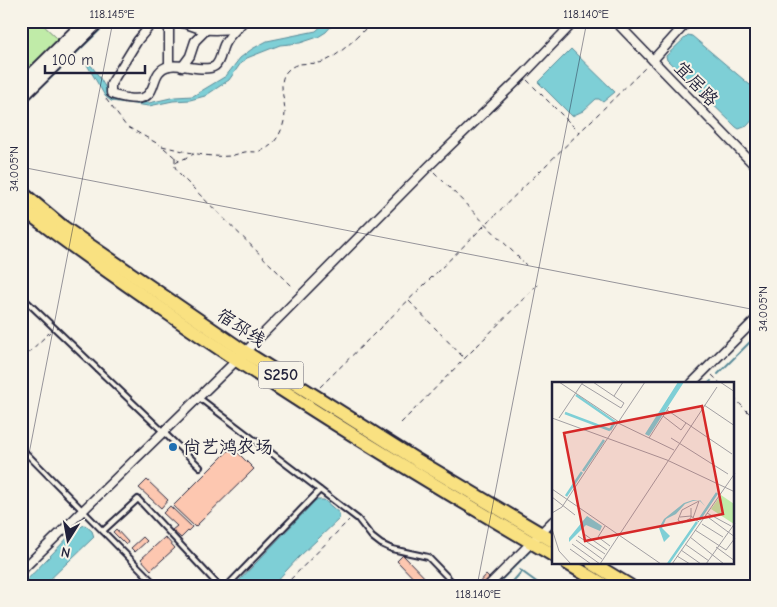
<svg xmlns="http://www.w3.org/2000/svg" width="777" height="607" viewBox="0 0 777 607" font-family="'Comic Neue','LXGW WenKai TC',sans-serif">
<rect width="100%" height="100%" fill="#f7f3e8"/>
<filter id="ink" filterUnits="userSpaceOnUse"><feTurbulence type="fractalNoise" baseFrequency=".02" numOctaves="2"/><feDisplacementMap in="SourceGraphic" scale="10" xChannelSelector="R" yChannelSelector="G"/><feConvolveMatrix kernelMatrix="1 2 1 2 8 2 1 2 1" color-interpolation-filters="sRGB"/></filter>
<g filter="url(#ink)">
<!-- green -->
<polygon fill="#c0eba8" stroke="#718672" points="21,21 39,21 59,40 21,76"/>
<!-- water -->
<g fill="#7ecfd6" stroke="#598a98">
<polygon points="327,21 336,21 326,32 318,37 300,43 280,45 247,58 241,63 229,80 205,96 190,100 173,101 149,106 111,101 105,96 86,63 88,61 98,75 110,95 119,100 149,103 175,97 193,96 226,76 240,58 252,49 267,41 316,31"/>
<polygon points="688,35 692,36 750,85 756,82 756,116 747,126 739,129 736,127 667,60 666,56"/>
<polygon points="571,49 615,92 603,102 599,99 596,99 583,111 572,116 538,82"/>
<polygon points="316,500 324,500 339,513 339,519 299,557 272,586 234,586"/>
<polygon points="85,525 92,531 94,537 43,586 21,586 77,528"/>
</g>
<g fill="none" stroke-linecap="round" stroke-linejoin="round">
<!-- stream -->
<g stroke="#598a98" stroke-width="2">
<polyline points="21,107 109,21"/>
<polyline points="718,374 756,336"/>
<polyline points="709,383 711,381"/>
<polyline points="520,570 542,586"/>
<polyline points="495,586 530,551"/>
<polyline points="509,586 522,571"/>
</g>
</g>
<!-- building -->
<g fill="#fdc7b0" stroke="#22223b">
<polygon points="232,447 254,469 195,527 173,506"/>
<polygon points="147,480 168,500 161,508 139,488"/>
<polygon points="170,506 192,527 181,538 172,530 177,526 163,513"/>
<polygon points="116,529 128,542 126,545 113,532"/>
<polygon points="143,537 147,541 135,552 131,548"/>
<polygon points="165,537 175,548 151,570 141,559"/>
<polygon points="403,555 433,586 421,586 397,561"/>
<polygon points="486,575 490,579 483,586 476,586"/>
</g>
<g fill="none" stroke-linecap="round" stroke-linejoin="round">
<!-- lane casing -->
<g stroke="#22223b" stroke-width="8">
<g id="lane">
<polyline points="21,296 200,467"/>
<polyline points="198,397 358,519 372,537 381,544 392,549 428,557 456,586"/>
<polyline points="21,448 157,586"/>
<polyline points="103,531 138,499 219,586"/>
<polyline points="227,586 320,490"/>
</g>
</g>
<!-- street casing -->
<g stroke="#22223b" stroke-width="11">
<g id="street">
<path d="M154,21L138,40L111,84V93L114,95C168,111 143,72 169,66C181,63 205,73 215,66C221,61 221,51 224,45C228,36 237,29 244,21"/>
<path d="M174,21C182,22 191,26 201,29C213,31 226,30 238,28"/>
<polyline points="615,21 756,167"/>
<polyline points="653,60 688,21"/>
<polyline points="169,66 169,29 171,21"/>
<polyline points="182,67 190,56 195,41 206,30"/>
<polyline points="692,383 756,319"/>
<polyline points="21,571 245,352 429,166 523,75 575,21"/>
<polyline points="488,586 553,521"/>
</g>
</g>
<!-- secondary casing -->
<g stroke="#22223b" stroke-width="15">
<g id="secondary">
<polyline points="21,85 86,21"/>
<polyline points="21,98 99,21"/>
</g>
</g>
<!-- primary casing -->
<g stroke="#22223b" stroke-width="16">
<g id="primary">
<polyline points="21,192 63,227 245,352 415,459 553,541"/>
<path d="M21,207C65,242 110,273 156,305C284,395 418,476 553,555"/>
<polyline points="567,563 606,586"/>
<polyline points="592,563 630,586"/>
</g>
</g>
<!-- path -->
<g stroke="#22223b" stroke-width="1" stroke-dasharray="5 4" stroke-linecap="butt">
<polyline points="527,80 579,132"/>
<polyline points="106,99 126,126 160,145"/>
<path d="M162,146C184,151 207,158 230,156C235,155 240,153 245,152C250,151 255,153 260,151C276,147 285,127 285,112C285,99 277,82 287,71C299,59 310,66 323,62C340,56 360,33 374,21"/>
<polyline points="164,148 179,161"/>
<polyline points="175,157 175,167 180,175 292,286"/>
<polyline points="175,163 194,154"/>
<polyline points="434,172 526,265"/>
<polyline points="409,301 465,359"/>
<polyline points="21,360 50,332"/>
<polyline points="712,375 720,383"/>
<polyline points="320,387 647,66"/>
<polyline points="733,397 756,420"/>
<polyline points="401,423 540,282"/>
<polyline points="284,586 349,520"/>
</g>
<!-- lane -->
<use href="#lane" stroke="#f7f3e8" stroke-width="4"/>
<!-- street -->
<use href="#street" stroke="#f7f3e8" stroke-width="8"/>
<!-- secondary -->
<use href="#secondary" stroke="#f7f3e8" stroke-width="11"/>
<!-- primary -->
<use href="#primary" stroke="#f9e181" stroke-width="12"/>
</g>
</g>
<!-- ticks -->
<path fill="none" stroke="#22223b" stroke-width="1" stroke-opacity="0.45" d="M21,167L756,310M21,495L113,21M477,586L587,21"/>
<!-- markers -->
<circle fill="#1f6fb2" stroke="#f7f3e8" stroke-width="2" cx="173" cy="447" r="5"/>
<g text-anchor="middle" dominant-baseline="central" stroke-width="4" stroke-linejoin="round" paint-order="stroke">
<!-- shield labels -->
<rect fill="#f7f3e8" stroke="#62616f" stroke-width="1" x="258.5" y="361.5" width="45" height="27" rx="4"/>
<g font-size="16" font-weight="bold" fill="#22223b">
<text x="281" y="375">S250</text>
</g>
<!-- street labels -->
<g font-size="18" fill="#22223b" stroke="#f7f3e8">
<text transform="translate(696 84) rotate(46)">宜居路</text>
<text transform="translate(241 328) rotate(34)">宿邳线</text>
</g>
<!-- poi labels -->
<g font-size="18" fill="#22223b" stroke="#f7f3e8" text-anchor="start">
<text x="183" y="447">尚艺鸿农场</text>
</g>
</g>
<!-- overview -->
<g transform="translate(552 382)">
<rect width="182" height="182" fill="#f7f3e8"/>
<path d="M169,113L182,122V142L159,127Z" fill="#c0eba8"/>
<path d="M126,0H132L97,54L93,52ZM141,118H148L153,124L147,118L141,119L133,122L124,132L114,137L110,146L118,154L112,160L107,146L112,137L132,121ZM35,134L50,144L48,149L34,143L17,160V156Z" fill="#7ecfd6"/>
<path fill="none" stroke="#7ecfd6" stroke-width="2.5" d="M24,13L63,40L58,48M13,31L58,48M31,89L52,58M14,114L30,90M147,138L165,111M116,182L145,140"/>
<path fill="none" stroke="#a29fa3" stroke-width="1" d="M7,0L67,40M41,0L72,21M168,0L183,10M30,2L69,26L72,21M62,14L71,0M152,23L183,44M115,28L180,72M111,34L129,48L134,41M0,36L115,78L183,110M7,36L31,0M66,41L122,68M97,56L117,25M119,56L176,92M0,107L109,182M0,115L23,133M139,126V136L130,141L126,138L130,128L147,119L141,136M0,131L10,125L93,0M155,131L179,144M153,133L183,155M128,135L139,134L147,140M150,142L171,155M53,144L46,155L58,164M0,147L7,169L19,182M143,148L174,168L183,156M32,152L55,168M26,154L53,172M138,155L172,182M24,158L50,177M20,162L48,182M133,162L157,179M164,165L183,179M18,167L39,182M129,168L149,182M125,174L138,182M48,182L165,5M120,182L183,91M154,182L183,141"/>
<path fill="#d62828" fill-opacity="0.15" stroke="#d62828" stroke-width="2.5" d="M150,24L171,132L33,159L12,51Z"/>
<rect width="182" height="182" fill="none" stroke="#22223b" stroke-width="2.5"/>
</g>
<!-- margin -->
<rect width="777" height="607" fill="none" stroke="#f7f3e8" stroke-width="55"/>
<!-- north arrow -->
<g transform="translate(68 540) rotate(191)" stroke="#f7f3e8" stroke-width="4" paint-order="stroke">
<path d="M0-4L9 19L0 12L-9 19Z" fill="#22223b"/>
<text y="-8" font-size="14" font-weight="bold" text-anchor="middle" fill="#22223b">N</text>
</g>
<!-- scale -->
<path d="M45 65v8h100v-8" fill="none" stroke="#22223b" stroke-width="2.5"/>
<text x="52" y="65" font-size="15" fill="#22223b" stroke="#f7f3e8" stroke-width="4" paint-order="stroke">100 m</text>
<rect x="28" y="28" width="722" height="552" fill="none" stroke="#22223b" stroke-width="2"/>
<g font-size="12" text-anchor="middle" fill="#22223b">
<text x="112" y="18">118.145°E</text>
<text x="586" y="18">118.140°E</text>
<text transform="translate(14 169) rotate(-90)" y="4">34.005°N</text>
<text transform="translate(763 309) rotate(-90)" y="4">34.005°N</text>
<text x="478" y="598">118.140°E</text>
</g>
</svg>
